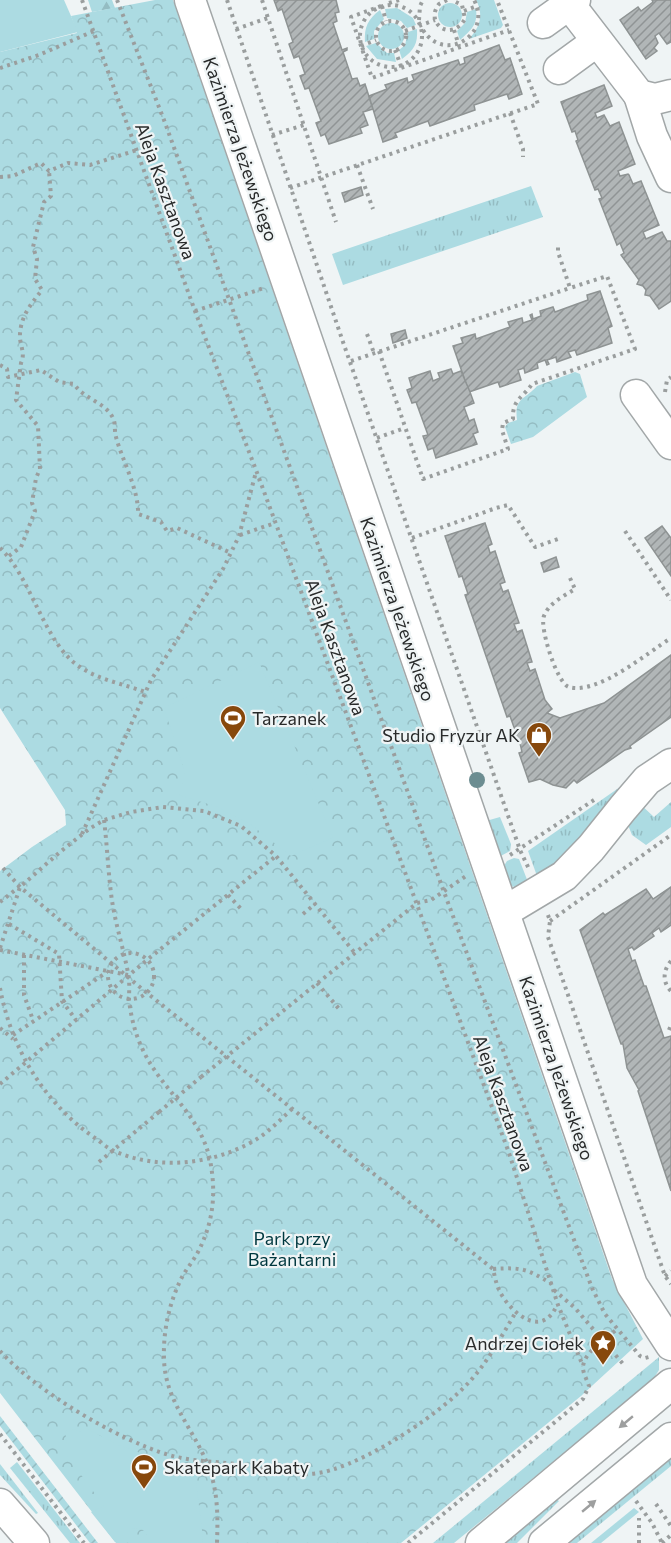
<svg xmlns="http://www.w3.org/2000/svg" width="671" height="1543" viewBox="0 0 671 1543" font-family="Commissioner,sans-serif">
<defs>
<pattern id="grass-tufts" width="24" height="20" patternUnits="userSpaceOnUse" patternTransform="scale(1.5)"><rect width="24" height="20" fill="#acdbe2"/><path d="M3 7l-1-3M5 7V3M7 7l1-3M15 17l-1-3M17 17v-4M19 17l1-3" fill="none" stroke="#94bcc2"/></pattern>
<pattern id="forest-firs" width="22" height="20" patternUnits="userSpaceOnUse" patternTransform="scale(1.5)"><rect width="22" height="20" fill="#acdbe2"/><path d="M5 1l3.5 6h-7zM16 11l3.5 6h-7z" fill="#94bcc2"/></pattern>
<pattern id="park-crowns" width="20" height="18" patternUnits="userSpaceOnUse" patternTransform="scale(1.5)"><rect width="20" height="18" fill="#acdbe2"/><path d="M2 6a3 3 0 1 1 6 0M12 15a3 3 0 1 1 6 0" fill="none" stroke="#94bcc2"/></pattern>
<pattern id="garden-furrows" width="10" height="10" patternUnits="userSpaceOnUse" patternTransform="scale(1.5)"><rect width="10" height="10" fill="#acdbe2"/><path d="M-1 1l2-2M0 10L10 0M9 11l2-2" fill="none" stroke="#94bcc2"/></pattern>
<pattern id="building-hatch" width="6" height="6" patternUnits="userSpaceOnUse" patternTransform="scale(1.5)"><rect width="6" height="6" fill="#b1b6b7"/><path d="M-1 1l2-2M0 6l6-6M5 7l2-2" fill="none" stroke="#909495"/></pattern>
</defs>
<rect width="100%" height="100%" fill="#eff4f5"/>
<!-- grass -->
<g fill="url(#grass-tufts)">
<path d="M476,0H494L503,25L501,28L469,39C480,27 484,15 476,0Z"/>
<circle cx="450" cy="15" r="12"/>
<polygon points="397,8 413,18 416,25 407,28 401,21 387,18 385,9"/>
<path d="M476,9C478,25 471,30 460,40L457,31L465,23L467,12Z"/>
<path d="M380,10L384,19L374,31V39L365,42C364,27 368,19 380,10Z"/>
<circle cx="391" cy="36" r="13"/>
<path d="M417,29C418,44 414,50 402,59L399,50L405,45L408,32Z"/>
<polygon points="376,43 387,53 394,53 396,62 377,59 366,46"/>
<polygon points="531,186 543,217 343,285 332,254"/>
<polygon points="633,778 570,856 537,876 528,851"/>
<polygon points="671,802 671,827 646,845 632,835 628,825 639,803 654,817"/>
<polygon points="500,817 511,844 510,851 497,858 486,821"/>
<polygon points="514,858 519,859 528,882 522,889 511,886 502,869 507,861"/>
<polygon points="659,1357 659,1370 652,1381 454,1543 433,1543"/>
<polygon points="671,1458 671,1466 577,1543 568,1543"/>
<polygon points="17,1462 80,1543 70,1543 10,1468"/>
<polygon points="0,1464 38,1513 36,1514 0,1475"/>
<polygon points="556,1499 559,1501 517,1543 502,1543"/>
<polygon points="634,1508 639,1512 601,1543 591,1543"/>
</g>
<!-- forest -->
<polygon fill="url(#forest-firs)" points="88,0 112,0 115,8 92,12"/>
<!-- park -->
<g fill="url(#park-crowns)">
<polygon points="155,0 173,0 612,1279 643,1339 581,1396 401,1543 116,1543 0,1393 0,871 32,847 66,825 65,810 0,708 0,52 77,33 71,16"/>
<path d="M575,372L580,374L587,397L533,437L511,444L505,427L508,423L517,420C514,397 525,400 537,386Z"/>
</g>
<!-- garden -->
<polygon fill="url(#garden-furrows)" points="0,1416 98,1543 90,1543 0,1426"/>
<!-- pitch -->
<g fill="#acdbe2">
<polygon points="0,0 64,0 78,32 0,52"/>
<polygon points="259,662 333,838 291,856 250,824 218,807 179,795 185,773 164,708"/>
<polygon points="86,1428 116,1444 184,1469 196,1482 203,1538 202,1543 152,1543 143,1530 133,1528 115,1542 91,1512 104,1506 62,1449 67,1444 65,1431 74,1429 81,1432"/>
</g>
<!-- building -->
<g fill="url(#building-hatch)" stroke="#8e9393" stroke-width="1.5">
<polygon points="274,0 336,0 339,12 335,13 337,21 333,23 342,50 347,48 347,50 343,52 352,79 357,78 360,86 365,84 373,109 363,112 368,125 360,128 362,133 329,144 325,134 321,136 316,123 321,121 309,88 305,89 300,76 305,74 299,56 294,58 289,44 293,42 282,9 278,11"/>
<polygon points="652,0 671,0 671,42 667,44 659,33 655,36 658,43 654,48 657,51 646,59 620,20 638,7 641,11 653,2"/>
<polygon points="499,45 505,60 510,58 522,94 509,99 507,94 474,105 475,110 430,126 428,121 395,133 397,137 383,142 369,96 387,89 385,85 407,78 408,83 414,80 412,75 458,60 460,65 465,63 464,58"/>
<polygon points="604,85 612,106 595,113 597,118 604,115 610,126 619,122 635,164 618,171 620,176 628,174 629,175 633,184 641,181 659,225 643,232 646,239 662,232 667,241 671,241 671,301 659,309 650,296 645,295 646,290 643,286 637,284 639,280 621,255 624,253 620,243 617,245 599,199 602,198 598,189 595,190 576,141 578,140 575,131 572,132 561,102"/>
<polygon points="361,187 363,195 345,202 342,193"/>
<polygon points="600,291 612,326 608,328 612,343 577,355 575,350 568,352 571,357 557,362 556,357 547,360 549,364 547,365 545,360 537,363 538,368 525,373 524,368 518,370 521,380 500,387 498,382 469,392 453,346 463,343 461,338 475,334 476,339 510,327 508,322 522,318 523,323 532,320 530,315 532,314 533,319 541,316 540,311 553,307 555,312 588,300 587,295"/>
<polygon points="405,330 407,338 393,343 391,334"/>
<polygon points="451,369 453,374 461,371 470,392 474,403 464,407 469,421 474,419 478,432 473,434 477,444 436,458 433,448 428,450 423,436 428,435 416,402 412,403 407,390 412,388 409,378 430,371 433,381 440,378 438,373"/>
<polygon points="485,523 492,544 488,546 490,553 495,551 505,582 500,584 503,592 508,590 519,623 514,624 517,632 522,630 532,662 527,663 530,671 535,669 545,700 552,709 547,713 560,718 604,703 671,655 671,717 630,746 631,748 625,750 577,783 574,780 566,788 553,785 540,779 529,782 519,753 522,752 520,743 516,735 513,736 513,734 516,733 510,716 507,717 465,595 468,594 462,576 459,577 445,536"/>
<polygon points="662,526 671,538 671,576 645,538"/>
<polygon points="556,557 559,567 544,572 541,563"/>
<polygon points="671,887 671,925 661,932 659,928 652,933 654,936 634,950 632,947 628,949 632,961 635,960 644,986 646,986 664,1038 671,1036 671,1191 638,1091 639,1090 627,1068 623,1044 621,1044 580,930 603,913 605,915 646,889 653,899"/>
</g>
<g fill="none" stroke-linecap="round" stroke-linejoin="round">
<!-- minor casing -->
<g stroke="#a2a7a8" stroke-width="33">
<g id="minor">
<polyline points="190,0 632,1285 671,1345"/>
<polyline points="566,0 639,95 655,99 671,95"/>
<polyline points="543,23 575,0"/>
<polyline points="559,69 596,42"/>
<polyline points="639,95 652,136 671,177"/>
<polyline points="636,395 671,444"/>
<polyline points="504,912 564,876 591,848 623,808 647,780 671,764"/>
<polyline points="0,1504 34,1543"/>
<polyline points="481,1543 671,1384"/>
<polyline points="544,1543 671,1438"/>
</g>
</g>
<!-- path -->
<g stroke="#9a9e9e" stroke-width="4" stroke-dasharray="3 4.5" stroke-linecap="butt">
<polyline points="82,0 195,311 256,470 509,1153 558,1305 583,1366"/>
<polyline points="117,0 164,120 444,892 592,1288 605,1314 640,1356 645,1358 649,1357"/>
<polyline points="227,0 343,342 520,850 529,869"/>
<polyline points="262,0 336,222"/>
<path d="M447,0L439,4C424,23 451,43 465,19L462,5L452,0"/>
<polyline points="389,3 399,0"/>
<circle cx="391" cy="36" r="31"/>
<polyline points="381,6 351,17 372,78 509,30"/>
<polyline points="382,6 386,21"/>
<polyline points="464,11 477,6"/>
<polyline points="419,20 420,6 423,0"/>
<circle cx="391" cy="36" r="15"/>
<polyline points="236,29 268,18"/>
<path d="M423,30C444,64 493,35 474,0"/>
<polyline points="454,30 459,46"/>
<polyline points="405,31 435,20"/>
<polyline points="361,46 376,40"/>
<polyline points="395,50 401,66"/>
<polyline points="0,68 39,55 94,31"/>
<polyline points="510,113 523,149 523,157"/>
<polyline points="272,135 304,125"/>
<polyline points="357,165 373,209"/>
<polyline points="0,177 13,176 41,163 49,171 68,163 90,165 137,150"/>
<polyline points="290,188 538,104 497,0"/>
<polyline points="195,311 264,288"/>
<polyline points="367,334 374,353"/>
<path d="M379,351L423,479L508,449L502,430L503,423L513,419C512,399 523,398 532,384L635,349L607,276L570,288L558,252V244"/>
<polyline points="351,361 570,288"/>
<path d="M0,365L7,369L8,377L41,370L59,382L74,384C84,399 105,402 113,418C116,424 114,431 116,437C122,460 139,490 138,514L161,522L167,531L177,528L231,553"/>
<polyline points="665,392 667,380 671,377"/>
<polyline points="377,438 405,428"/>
<polyline points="625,531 671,600"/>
<polyline points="240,535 275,523"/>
<polyline points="412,538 496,508 508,505 535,547 558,539"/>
<path d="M0,548C32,578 44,644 80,667C99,680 124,684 145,692"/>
<path d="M9,556L21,547L35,511L32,503L36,478L40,469L38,426L16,400L21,363C26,353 19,344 20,334C21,316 31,304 42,290L35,279L37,259L33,247L44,202L51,196L49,171"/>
<path d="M570,578L575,589C564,596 549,603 544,616C539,626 557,684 569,687C598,695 647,653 671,638"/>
<path d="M104,820C107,844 108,869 111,893C114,920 123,946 128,973C130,982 129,991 129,1000C131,1017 135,1033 142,1048C160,1089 200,1113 210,1160C216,1191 214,1219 200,1248C195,1259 186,1269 181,1279C169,1304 163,1331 164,1359C165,1400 192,1427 207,1463C218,1489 218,1515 217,1543"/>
<polyline points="82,834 151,680 223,569 239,536 256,472"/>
<polyline points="510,855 594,800"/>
<path d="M3,868L20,887L147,993L493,1269C495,1277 496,1284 500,1292C512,1314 542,1339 557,1305"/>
<polyline points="228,895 243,911"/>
<polyline points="0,902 19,887"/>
<polyline points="303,914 315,904"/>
<polyline points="548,915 550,921 548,937 665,1276 671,1284"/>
<polyline points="550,921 671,835"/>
<polyline points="9,924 59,954 62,1001 76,1020"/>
<polyline points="0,948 20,887 60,852 89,829 104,820 131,812 163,807 204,811 241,826 276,856 354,952"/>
<polyline points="0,950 128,975"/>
<circle cx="131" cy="976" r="23"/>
<polyline points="24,955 24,995 33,1020"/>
<path d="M671,961C663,970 662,982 671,991"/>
<polyline points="317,983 340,1010"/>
<path d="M0,988C11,1048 44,1103 95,1138C101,1142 107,1148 114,1151C157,1170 209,1165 250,1143C267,1134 279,1121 293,1108"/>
<polyline points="0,1028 13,1039"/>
<polyline points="669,1030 671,1025"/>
<polyline points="13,1035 107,972"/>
<polyline points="201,1077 417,903 431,900 466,876"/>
<polyline points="0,1084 147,960 276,856"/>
<polyline points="99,1162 159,1112"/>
<path d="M493,1269C523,1267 527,1269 552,1284"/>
<polyline points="665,1276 671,1271"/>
<polyline points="554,1290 575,1308 624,1365"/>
<path d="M0,1351C36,1391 118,1440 169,1455C197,1463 223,1461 250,1466C277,1472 303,1479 331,1470C373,1458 442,1413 471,1380C489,1360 502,1335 516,1312"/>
<polyline points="0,1434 84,1543"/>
<polyline points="636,1501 652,1523 662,1543"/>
<polyline points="656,1504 671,1526"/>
<path d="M408,1543L583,1399L589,1386C587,1380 583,1373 583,1368C583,1352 606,1339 617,1329"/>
<polyline points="639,1543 639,1518"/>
<polyline points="662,1543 671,1535"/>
</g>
<!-- minor -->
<use href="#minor" stroke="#fff" stroke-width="30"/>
<!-- path-bridge -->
<polyline stroke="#9a9e9e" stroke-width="4" stroke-dasharray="3 4.5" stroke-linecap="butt" points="159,1112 201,1077"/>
</g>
<!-- trees -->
<circle fill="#6c8d91" cx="477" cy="780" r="8"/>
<!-- one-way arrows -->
<defs><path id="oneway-solid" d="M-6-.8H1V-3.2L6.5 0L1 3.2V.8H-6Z" transform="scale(1.5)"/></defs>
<g fill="#9e9f9f">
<use href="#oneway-solid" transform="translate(626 1422) rotate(140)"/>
<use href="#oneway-solid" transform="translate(589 1506) rotate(-40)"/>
</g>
<!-- icons -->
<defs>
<g id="stadium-pin" transform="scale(1.35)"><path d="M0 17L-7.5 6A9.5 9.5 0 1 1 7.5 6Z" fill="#87480c" stroke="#eff4f5"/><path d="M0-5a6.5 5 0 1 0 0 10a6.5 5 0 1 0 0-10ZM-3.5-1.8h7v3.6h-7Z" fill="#fff"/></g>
<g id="shop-pin" transform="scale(1.35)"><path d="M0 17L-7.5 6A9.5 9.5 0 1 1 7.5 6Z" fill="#87480c" stroke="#eff4f5"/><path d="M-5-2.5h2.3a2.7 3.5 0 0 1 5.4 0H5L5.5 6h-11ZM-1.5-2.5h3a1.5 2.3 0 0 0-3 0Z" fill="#fff"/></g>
<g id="sight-pin" transform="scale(1.35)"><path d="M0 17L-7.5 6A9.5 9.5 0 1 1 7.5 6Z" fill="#87480c" stroke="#eff4f5"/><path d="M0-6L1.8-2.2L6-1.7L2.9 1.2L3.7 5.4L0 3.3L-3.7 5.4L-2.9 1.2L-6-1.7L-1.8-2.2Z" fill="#fff"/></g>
</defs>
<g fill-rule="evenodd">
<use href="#stadium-pin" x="233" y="718"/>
<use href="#shop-pin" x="539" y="735"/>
<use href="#sight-pin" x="603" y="1343"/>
<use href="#stadium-pin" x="144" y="1467"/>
</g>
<g text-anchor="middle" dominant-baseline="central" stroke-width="4.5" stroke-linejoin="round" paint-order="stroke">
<!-- street labels -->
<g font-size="18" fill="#282a2a" stroke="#eff4f5">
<text transform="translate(241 149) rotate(71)">Kazimierza Jeżewskiego</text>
<text transform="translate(166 191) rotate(70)">Aleja Kasztanowa</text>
<text transform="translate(398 609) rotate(71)">Kazimierza Jeżewskiego</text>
<text transform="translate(336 647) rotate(70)">Aleja Kasztanowa</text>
<text transform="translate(557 1068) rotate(71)">Kazimierza Jeżewskiego</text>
<text transform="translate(504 1103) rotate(70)">Aleja Kasztanowa</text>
</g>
<!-- poi labels -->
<g font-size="18" fill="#282a2a" stroke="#eff4f5" text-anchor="start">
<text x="252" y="718">Tarzanek</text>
<text x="520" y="735" text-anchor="end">Studio Fryzur AK</text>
<text x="584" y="1343" text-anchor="end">Andrzej Ciołek</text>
<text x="164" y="1467">Skatepark Kabaty</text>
</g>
<!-- park labels -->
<g font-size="18" fill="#00383f" stroke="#eff4f5">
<text x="292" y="1238">Park przy<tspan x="292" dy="21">Bażantarni</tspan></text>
</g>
</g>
</svg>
